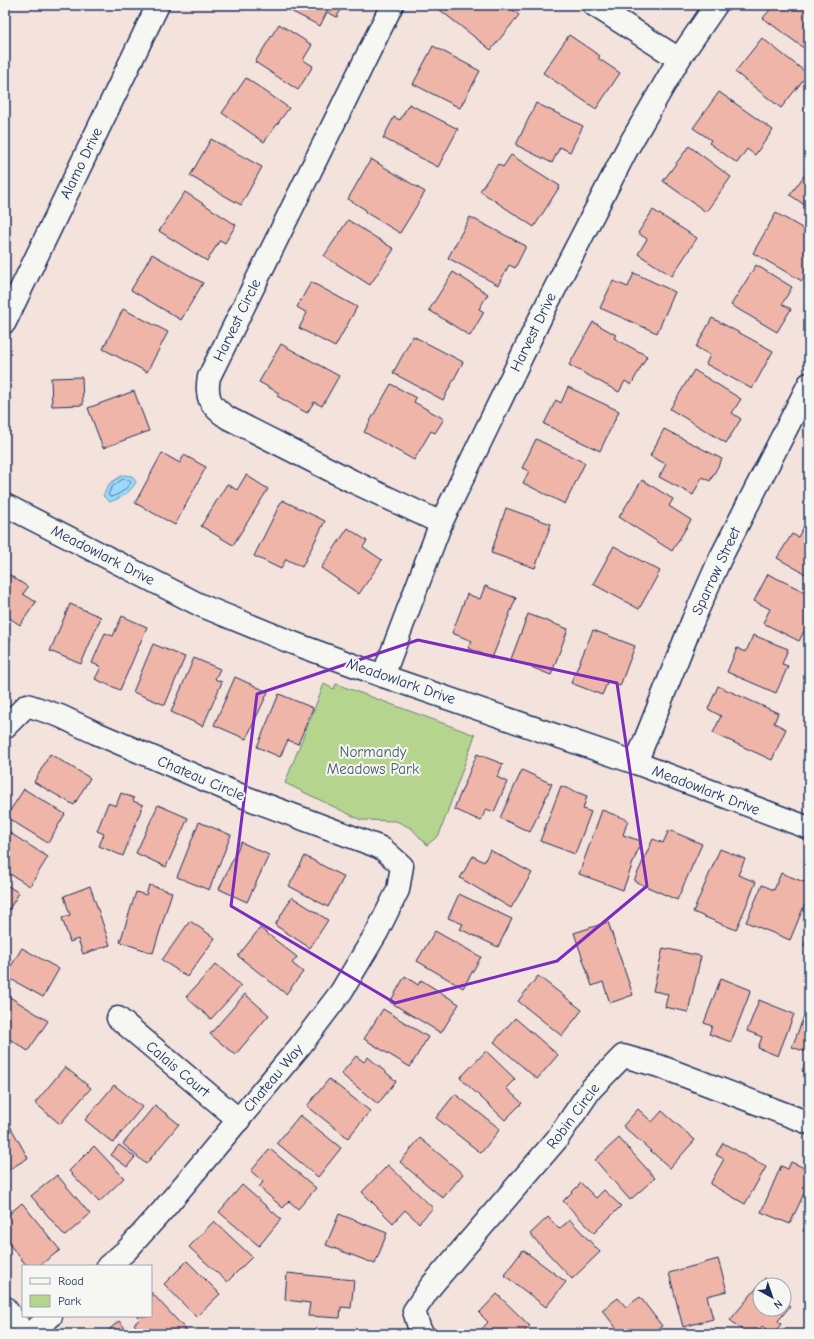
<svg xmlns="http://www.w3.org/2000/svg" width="814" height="1339" viewBox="0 0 814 1339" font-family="'Comic Neue',sans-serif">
<rect width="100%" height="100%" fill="#f4e2dc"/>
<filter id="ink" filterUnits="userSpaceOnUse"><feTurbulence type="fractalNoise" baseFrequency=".025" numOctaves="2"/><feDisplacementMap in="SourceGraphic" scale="8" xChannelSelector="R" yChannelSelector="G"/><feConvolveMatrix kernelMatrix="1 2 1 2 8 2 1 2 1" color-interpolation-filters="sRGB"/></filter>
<g filter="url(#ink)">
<!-- green -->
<polygon fill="#b5d58f" stroke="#688276" points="324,684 334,689 336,684 475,735 439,835 427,845 411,828 396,821 361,820 285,783"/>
<!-- water -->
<path fill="#9cd9fd" stroke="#6895bd" d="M123,475L132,476L136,482C131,492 121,498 110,502L103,496L109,484Z"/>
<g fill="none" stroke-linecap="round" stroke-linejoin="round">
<!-- shore -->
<path stroke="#4f739e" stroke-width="1" d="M123,479L130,480L131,482C127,489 118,496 110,497L108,494L112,487Z"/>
</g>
<!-- building -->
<g fill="#efb5a8" stroke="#1b2f5e">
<polygon points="279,5 343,5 337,17 327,12 320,26"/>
<polygon points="444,5 507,5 519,15 491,50 440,10"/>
<polygon points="774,5 809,5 809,52 763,18"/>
<polygon points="279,24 312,45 303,60 313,66 298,90 255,62"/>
<polygon points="569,35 600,56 598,58 620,73 596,109 543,73"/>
<polygon points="762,38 808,74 781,108 735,72"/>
<polygon points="433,46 480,71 460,108 413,84"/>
<polygon points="246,78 289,108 264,142 222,113"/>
<polygon points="719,92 773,130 755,155 747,149 737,163 709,143 711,140 693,128"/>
<polygon points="536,103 583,126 570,152 560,147 552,163 516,145"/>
<polygon points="409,104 458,129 438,167 383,138 394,117 400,120"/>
<polygon points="211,139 262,167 241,205 190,176"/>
<polygon points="689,146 731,177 706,212 663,181"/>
<polygon points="511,155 560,186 534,227 480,191 498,164 503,167"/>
<polygon points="371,159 425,192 400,233 365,212 366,210 348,199"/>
<polygon points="809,169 809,208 790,195"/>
<polygon points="185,192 236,225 225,243 220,240 207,261 159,231"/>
<polygon points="653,210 697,238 672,276 638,254 647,239 638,233"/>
<polygon points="776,213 809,232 809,268 802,281 753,253"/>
<polygon points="470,217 526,246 515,268 509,265 498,285 448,258"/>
<polygon points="348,220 394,249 370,285 324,256"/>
<polygon points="152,254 203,283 181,320 131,290"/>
<polygon points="756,265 792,287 782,304 791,309 777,332 731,305"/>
<polygon points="453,272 488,294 479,309 484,312 470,336 429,310"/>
<polygon points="634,273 675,292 657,333 600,308 613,281 628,287"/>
<polygon points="311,282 357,307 335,347 299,328 307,313 297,307"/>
<polygon points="123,309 168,332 147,372 103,349"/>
<polygon points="712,318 773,351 752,389 706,364 710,355 696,347"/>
<polygon points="593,322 616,335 614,338 647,356 631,385 625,381 619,392 569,365"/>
<polygon points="413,336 463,362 443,400 393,373"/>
<polygon points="281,344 339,376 322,406 314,402 307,413 277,396 279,393 259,382"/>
<polygon points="694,370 741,399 732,413 741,419 726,443 670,409"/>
<polygon points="82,377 83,405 52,406 51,378"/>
<polygon points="391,384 416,398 414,402 444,419 435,433 431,431 414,460 364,432"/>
<polygon points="568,387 619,411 600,451 544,424 556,400 561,403"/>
<polygon points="134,391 149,431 103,448 88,408"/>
<polygon points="664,429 722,459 710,481 702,477 693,495 659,477 666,464 650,456"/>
<polygon points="536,439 585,463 565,504 523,483 529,471 522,468"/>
<polygon points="162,453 180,463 184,455 206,467 175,525 135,503"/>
<polygon points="246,475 268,489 233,545 201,526 227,484 237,490"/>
<polygon points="642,480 673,499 669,506 691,520 672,551 619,517"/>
<polygon points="809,494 809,507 803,504"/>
<polygon points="282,500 325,521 302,567 286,559 281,569 254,556"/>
<polygon points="506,508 551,524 535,568 491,553"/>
<polygon points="807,521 809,522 809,576 777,558 792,534 798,537"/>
<polygon points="348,528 367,541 363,547 382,560 359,594 321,568"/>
<polygon points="614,546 660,571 639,609 593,584"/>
<polygon points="5,572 28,587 23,594 36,602 20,625 5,615"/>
<polygon points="768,574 809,594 809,622 799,641 763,623 770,609 754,601"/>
<polygon points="485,586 516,598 492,658 468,648 472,641 452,633 467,594 480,599"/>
<polygon points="70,604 101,617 81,664 50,651"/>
<polygon points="528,614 568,629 551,675 511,659"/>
<polygon points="122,616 147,627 120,690 95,679 101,667 92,663 105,633 113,636"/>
<polygon points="593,630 635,646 620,686 608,681 602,695 571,683"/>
<polygon points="5,635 11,639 5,647"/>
<polygon points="753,635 788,649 782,664 788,666 776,693 727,672 737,648 746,652"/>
<polygon points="153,644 185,657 165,705 133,692"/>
<polygon points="194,658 220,669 215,679 222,682 203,726 171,712"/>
<polygon points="235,677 268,692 246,739 214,725"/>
<polygon points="718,686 778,713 774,723 786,729 772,760 713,733 721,716 708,709"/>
<polygon points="279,694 313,708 298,744 288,740 280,757 257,747"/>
<polygon points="50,754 90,778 74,805 34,782"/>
<polygon points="477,754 503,764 497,777 507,782 494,812 486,809 481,821 454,809"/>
<polygon points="522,770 552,784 530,832 500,818"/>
<polygon points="561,786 587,796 583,809 591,812 575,854 540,841"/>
<polygon points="24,789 65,814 48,843 6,817"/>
<polygon points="121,793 134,798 133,801 143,805 123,856 99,846 104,834 97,831 108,803 116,806"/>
<polygon points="158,805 188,818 166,867 136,853"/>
<polygon points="602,810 628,820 623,835 641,841 623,890 579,874"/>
<polygon points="199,822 231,835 209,890 177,877"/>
<polygon points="669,830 702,844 677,900 634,881 653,839 663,843"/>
<polygon points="10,833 48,857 30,886 5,871 5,838 6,839"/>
<polygon points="241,842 269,855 247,902 219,889"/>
<polygon points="720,849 745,859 738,875 756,882 736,930 693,912"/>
<polygon points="490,850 532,873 511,908 460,878 473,856 484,862"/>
<polygon points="305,856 344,877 328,907 289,886"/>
<polygon points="781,873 809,884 809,894 790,940 746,922 762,885 774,890"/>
<polygon points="5,884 19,893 5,916"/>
<polygon points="149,885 172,892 153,953 120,942 136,892 146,895"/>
<polygon points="90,886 110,945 83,954 78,939 70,942 62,918 70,915 64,896"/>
<polygon points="459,894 512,919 498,947 460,929 463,924 448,918"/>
<polygon points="292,897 328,920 310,948 275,925"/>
<polygon points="190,921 215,938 187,977 162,960"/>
<polygon points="608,922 633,995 610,1003 603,982 592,986 574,933"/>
<polygon points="260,928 297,957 292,963 303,972 286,994 238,956"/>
<polygon points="435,931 481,957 463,988 417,961"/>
<polygon points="809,935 809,947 804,945"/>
<polygon points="22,948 59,969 43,997 5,976"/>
<polygon points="663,948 701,956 688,1012 665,1007 668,994 653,991"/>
<polygon points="216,964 241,986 211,1019 186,997"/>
<polygon points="405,976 418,985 421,980 459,1004 441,1033 390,1002"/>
<polygon points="538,976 582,1010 562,1036 518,1001"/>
<polygon points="721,978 751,990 731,1042 709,1034 712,1026 704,1023"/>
<polygon points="5,994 48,1021 28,1051 5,1036"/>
<polygon points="245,994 269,1015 235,1055 210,1034"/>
<polygon points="759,1000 794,1014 778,1056 758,1048 762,1037 747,1031"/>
<polygon points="808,1006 809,1007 809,1073 802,1071 809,1053 792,1047"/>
<polygon points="383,1009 428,1037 410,1067 364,1039"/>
<polygon points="515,1018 558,1055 537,1079 494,1042"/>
<polygon points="486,1051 515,1079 506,1088 522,1103 505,1120 460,1078"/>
<polygon points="356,1056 364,1062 368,1057 396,1081 378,1104 341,1074"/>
<polygon points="65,1067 91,1088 60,1124 35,1103"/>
<polygon points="329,1079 370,1111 348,1138 307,1106"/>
<polygon points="114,1085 142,1107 113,1143 85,1120"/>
<polygon points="455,1094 500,1129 481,1153 436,1118"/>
<polygon points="155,1105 179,1124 146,1164 123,1144"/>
<polygon points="638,1109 652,1122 662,1111 695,1140 670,1168 623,1126"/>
<polygon points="300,1115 341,1148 318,1177 277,1143"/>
<polygon points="10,1126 28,1158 5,1172 5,1129"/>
<polygon points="420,1138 463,1174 443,1198 400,1162"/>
<polygon points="619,1138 655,1178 630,1200 595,1160"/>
<polygon points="723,1143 766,1167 745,1204 710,1184 724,1159 716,1155"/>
<polygon points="119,1145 135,1157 127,1167 111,1155"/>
<polygon points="94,1146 124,1178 99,1202 69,1171"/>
<polygon points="270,1149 316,1188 298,1209 289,1201 283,1208 259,1187 263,1182 251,1171"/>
<polygon points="791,1162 809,1170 809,1182 790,1224 761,1212 781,1166 788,1169"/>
<polygon points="388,1165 433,1208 419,1223 405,1210 393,1223 362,1192"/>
<polygon points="57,1175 90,1214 65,1236 31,1196"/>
<polygon points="581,1183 596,1198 604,1190 621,1206 594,1233 563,1201"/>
<polygon points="242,1185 281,1219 259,1246 219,1212"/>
<polygon points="22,1203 60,1250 39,1266 27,1266 5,1239 5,1217"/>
<polygon points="339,1214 387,1233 375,1264 326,1245"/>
<polygon points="548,1217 559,1229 570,1220 600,1252 572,1279 530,1234"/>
<polygon points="809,1220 809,1233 803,1231"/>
<polygon points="214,1221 252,1257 227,1282 189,1247"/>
<polygon points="523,1250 566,1282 546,1307 504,1275"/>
<polygon points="718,1259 727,1291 707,1296 713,1319 683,1327 669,1273"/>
<polygon points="187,1261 220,1294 196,1317 164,1284"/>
<polygon points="287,1273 354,1280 351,1308 341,1307 340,1318 308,1316 310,1303 285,1300"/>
<polygon points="765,1278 773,1285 760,1285 760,1309 784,1309 784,1301 790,1306 778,1321 781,1324 773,1334 762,1326 756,1334 747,1334 730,1320"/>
<polygon points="151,1292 188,1332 185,1334 143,1334 134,1324 140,1319 137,1316 151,1316"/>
<polygon points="497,1294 530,1326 522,1334 483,1334 480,1331 488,1322 479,1313"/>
<polygon points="640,1297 662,1326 652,1334 621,1334 602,1310 618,1298 626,1307"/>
<polygon points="119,1321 130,1334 104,1334"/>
</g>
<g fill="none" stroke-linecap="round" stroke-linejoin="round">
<!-- street casing -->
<g stroke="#1b2f5e" stroke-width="25">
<g id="street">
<path d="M392,5L209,377C205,398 211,407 228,418L352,481L441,523"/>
<polyline points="594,5 679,59"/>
<polyline points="5,505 200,605 293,643 383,676 636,763 809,828"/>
<polyline points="383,676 441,523 548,302 627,149 679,59 716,5"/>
<polyline points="5,727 27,705 60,716 96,733 247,798 379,847 384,850 402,866 398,890 377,932 341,992 300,1046 163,1210 127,1250 108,1266"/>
<polyline points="636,763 693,620 720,559 809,384"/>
<polyline points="118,1018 239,1120"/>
<polyline points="5,1308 25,1334"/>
<polyline points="30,1334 51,1316"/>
<polyline points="423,1334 420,1330 414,1311 431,1286 557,1139 591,1089 623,1056 659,1066 809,1123"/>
</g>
</g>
<!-- secondary casing -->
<g stroke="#1b2f5e" stroke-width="25">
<polyline id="secondary" points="5,322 158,5"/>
</g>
<!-- street -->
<use href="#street" stroke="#f6f6f2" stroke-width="22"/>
<!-- secondary -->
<use href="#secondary" stroke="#f6f6f2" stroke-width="22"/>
</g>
</g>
<!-- marked area -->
<path fill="none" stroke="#7b2cbf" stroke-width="3" stroke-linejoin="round" d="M418,640L617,683L647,886L557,961L395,1003L231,906L257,694Z"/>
<g text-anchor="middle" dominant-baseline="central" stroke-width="4" stroke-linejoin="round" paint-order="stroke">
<!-- street labels -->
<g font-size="15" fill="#1b2f5e" stroke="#f6f6f2">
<text transform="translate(81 163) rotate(-64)">Alamo Drive</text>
<text transform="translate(237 320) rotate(-64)">Harvest Circle</text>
<text transform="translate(533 332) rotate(-64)">Harvest Drive</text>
<text transform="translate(103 555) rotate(27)">Meadowlark Drive</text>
<text transform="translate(716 571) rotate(-65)">Sparrow Street</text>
<text transform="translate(401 681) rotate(19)">Meadowlark Drive</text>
<text transform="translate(201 778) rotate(23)">Chateau Circle</text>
<text transform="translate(706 790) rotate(21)">Meadowlark Drive</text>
<text transform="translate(178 1069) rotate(40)">Calais Court</text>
<text transform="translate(273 1078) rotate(-50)">Chateau Way</text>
<text transform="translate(573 1116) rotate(-53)">Robin Circle</text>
</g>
<!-- park labels -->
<g font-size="15" fill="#42586a" stroke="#f6f6f2">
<text x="373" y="752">Normandy<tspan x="373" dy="17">Meadows Park</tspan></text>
</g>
</g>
<!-- margin -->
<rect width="814" height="1339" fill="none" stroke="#f6f6f2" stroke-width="20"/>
<rect x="10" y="10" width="794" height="1319" fill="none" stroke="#1b2f5e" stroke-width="1.5" filter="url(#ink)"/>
<!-- legend -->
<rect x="22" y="1265" width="130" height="52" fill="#f6f6f2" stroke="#9ea6b7"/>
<rect x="30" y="1278" width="20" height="6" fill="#f6f6f2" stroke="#9ea6b7"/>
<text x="58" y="1285" font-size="12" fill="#1b2f5e">Road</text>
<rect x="30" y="1295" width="20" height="12" fill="#b5d58f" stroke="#9ea6b7"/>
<text x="58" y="1305" font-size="12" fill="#1b2f5e">Park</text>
<!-- north arrow -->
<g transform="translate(772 1297) rotate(140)"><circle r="19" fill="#f6f6f2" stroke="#9ea6b7"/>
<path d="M0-3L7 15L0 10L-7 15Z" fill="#1b2f5e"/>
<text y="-6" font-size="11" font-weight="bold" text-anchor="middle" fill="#1b2f5e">N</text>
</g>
</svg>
